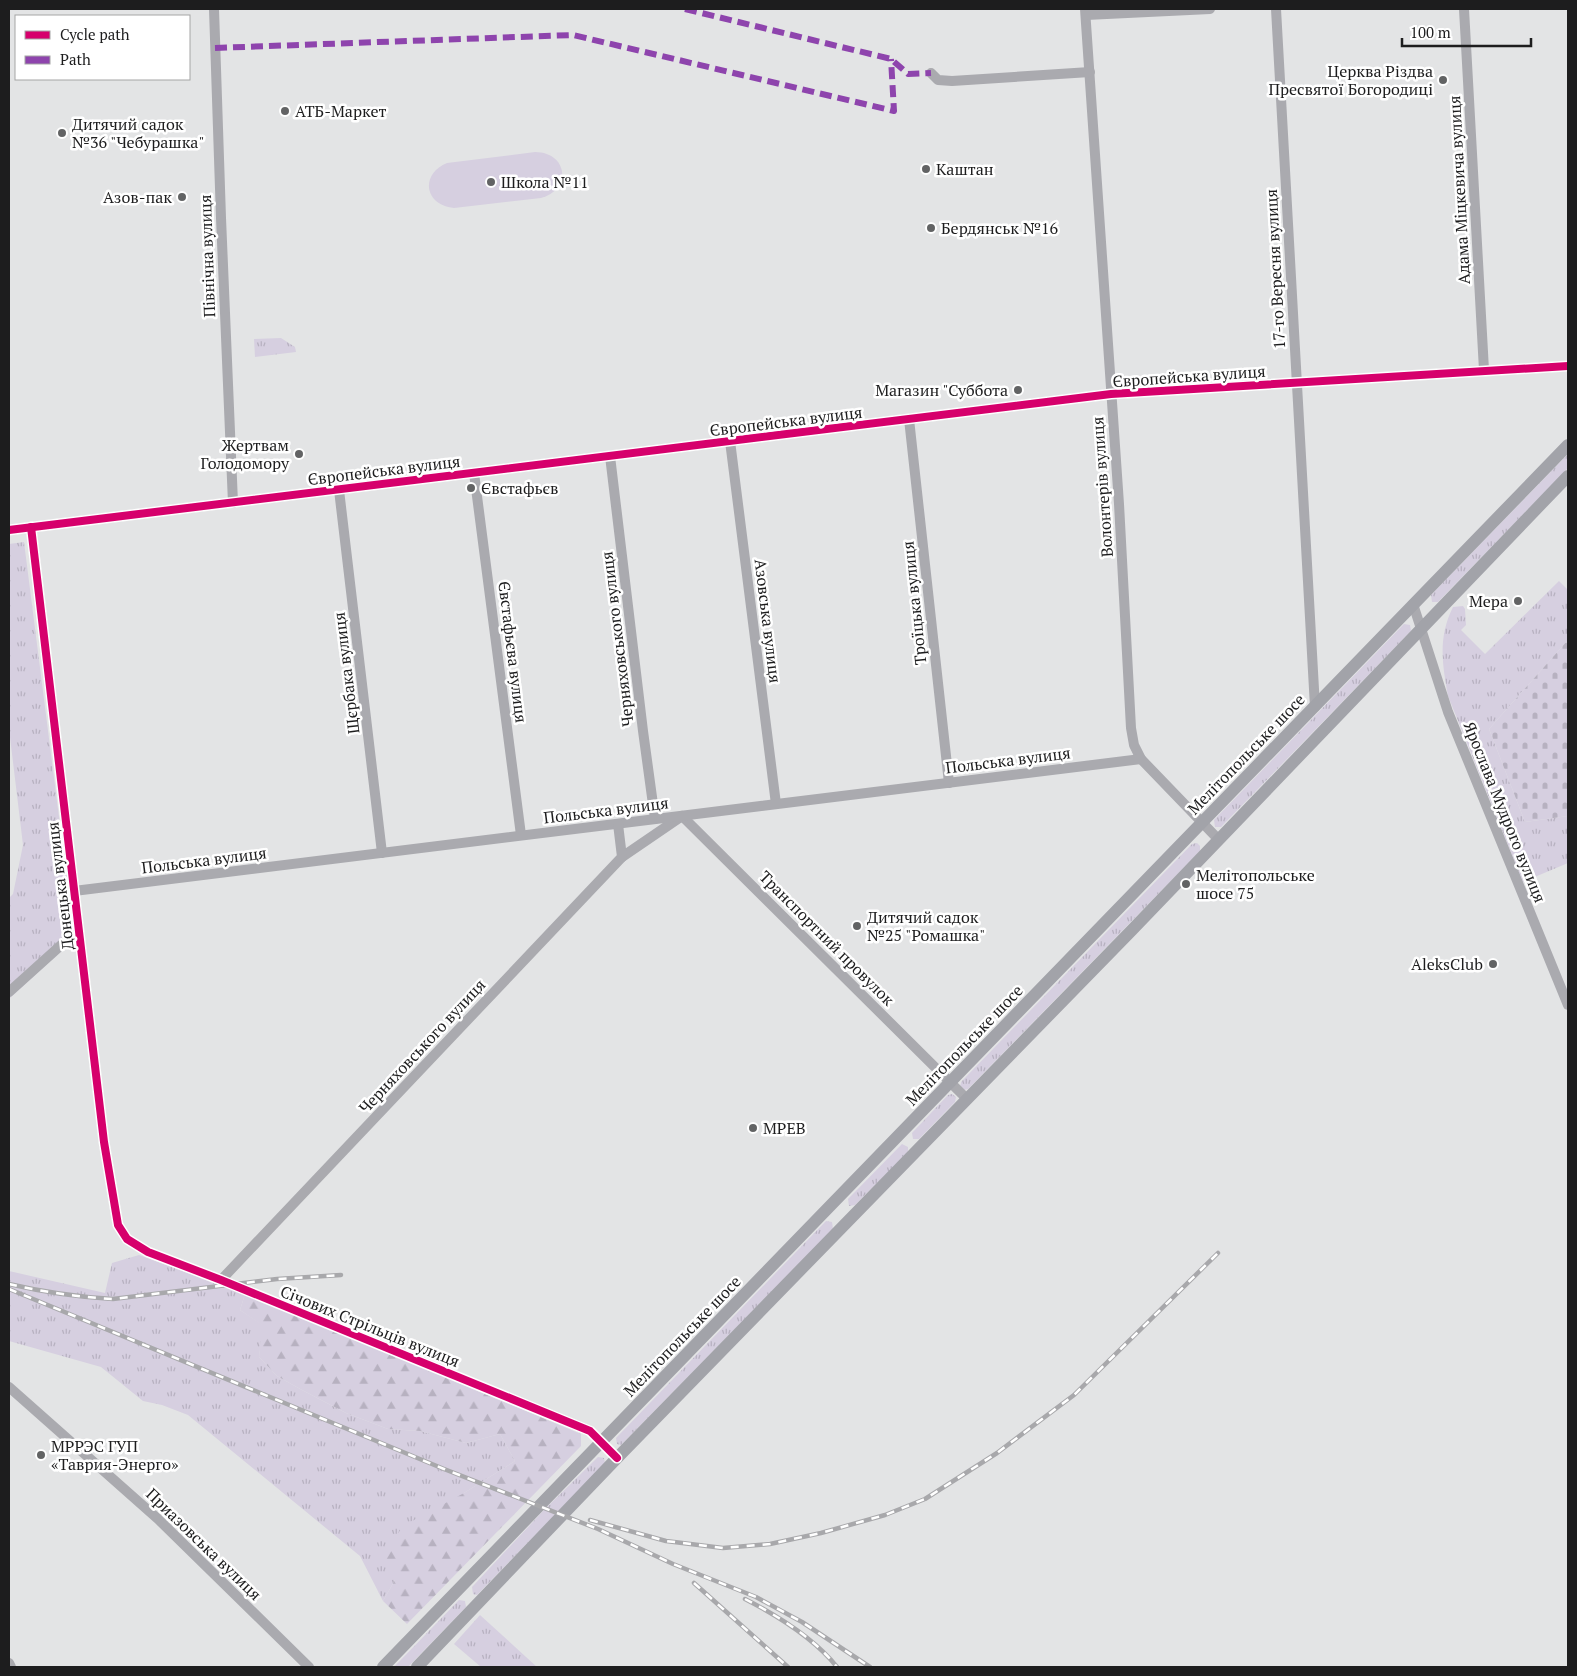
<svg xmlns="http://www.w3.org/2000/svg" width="1577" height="1676" viewBox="0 0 1577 1676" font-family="'PT Serif',serif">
<defs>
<pattern id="grass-tufts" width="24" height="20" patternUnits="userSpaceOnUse" patternTransform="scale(1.25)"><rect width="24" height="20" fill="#d6cfe0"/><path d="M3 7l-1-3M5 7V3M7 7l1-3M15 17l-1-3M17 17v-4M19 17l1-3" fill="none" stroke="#b7b1c0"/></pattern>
<pattern id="forest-firs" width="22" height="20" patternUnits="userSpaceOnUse" patternTransform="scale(1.25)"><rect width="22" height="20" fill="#d6cfe0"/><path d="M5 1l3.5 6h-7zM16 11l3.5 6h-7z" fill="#b7b1c0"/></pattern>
<pattern id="cemetery-stones" width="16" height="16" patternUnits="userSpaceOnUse" patternTransform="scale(1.25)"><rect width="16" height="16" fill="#d6cfe0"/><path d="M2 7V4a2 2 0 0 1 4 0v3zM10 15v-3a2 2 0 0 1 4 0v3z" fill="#b7b1c0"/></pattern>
</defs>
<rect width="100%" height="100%" fill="#e3e4e5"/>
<!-- grass -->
<g fill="url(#grass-tufts)">
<polygon points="281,338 295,347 296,352 255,357 254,339"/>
<polygon points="1568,454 1568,468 1438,602 1432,602 1431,595"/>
<polygon points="24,542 73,927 58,954 9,999 9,898 13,894 23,845 9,729 9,544"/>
<path d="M1559,581L1568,590V640L1489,729L1525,822L1568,816V863L1523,882L1448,696C1442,663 1438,637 1453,607L1463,606L1465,609L1466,625L1461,630L1485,654Z"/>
<polygon points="1404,624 1410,625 1411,631 1221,827 1215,827 1214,820"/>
<polygon points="1197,843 1200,846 1200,851 968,1089 964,1090 960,1087 961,1082 1192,844"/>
<polygon points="952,1094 956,1097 955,1102 919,1139 913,1139 912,1133 948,1095"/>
<polygon points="902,1144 908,1147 908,1152 855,1205 849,1206 848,1199"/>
<polygon points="826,1221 832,1222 833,1229 621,1445 617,1444 616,1438"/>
<polygon points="139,1255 245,1294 240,1310 263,1325 259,1357 277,1376 302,1390 346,1413 388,1429 420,1431 466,1443 500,1434 515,1461 464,1493 395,1580 383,1601 360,1556 188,1415 162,1405 143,1401 101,1367 9,1341 9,1271 105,1293 112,1263"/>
<polygon points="598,1457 604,1458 605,1463 477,1595 473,1594 472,1587 544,1510"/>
<polygon points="459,1600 465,1601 466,1607 408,1667 394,1667"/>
<polygon points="480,1615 537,1667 481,1667 454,1644"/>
</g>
<!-- forest -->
<polygon fill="url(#forest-firs)" points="245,1294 581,1434 581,1446 407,1624 383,1601 395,1580 381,1559 403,1526 464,1493 515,1461 500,1434 466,1443 420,1431 388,1429 346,1413 302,1390 277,1376 259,1357 262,1325 240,1310"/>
<!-- cemetery -->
<polygon fill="url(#cemetery-stones)" points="1568,640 1568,816 1525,822 1489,729"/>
<!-- park -->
<path fill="#d6cfe0" d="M535,152C567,152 573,189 541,198L454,208C424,205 420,174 447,163Z"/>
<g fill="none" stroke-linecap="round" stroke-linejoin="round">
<!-- minor -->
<g stroke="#aaaaaf" stroke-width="10">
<polyline points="214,9 221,218 233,503"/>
<polyline points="1085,9 1119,504 1131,728 1134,745 1141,759 1219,840"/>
<polyline points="1276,9 1315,707"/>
<polyline points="1464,9 1484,370"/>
<polyline points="1086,15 1210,9"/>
<polyline points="931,73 938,80 952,81 1090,72"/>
<polyline points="909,419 949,783"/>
<polyline points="730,441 776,804"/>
<polyline points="610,456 643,731 655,819"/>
<polyline points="474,473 521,835"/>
<polyline points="339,490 382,853"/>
<polyline points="31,527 104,1142 118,1225 127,1239 148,1252 221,1280 590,1431 617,1458"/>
<polyline points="9,530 1111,394 1568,366"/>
<polyline points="1413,604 1448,712 1568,1005"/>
<polyline points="622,857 682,816 967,1099"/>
<polyline points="74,891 1141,759"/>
<polyline points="9,992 79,929"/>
<polyline points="221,1280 622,857 618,824"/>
<polyline points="9,1387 158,1519 309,1667"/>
<polyline points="9,1663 11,1667"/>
</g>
<!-- major -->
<g stroke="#a2a3a9" stroke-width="12">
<polyline points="383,1667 1568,445"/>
<polyline points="417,1667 617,1458 1132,930 1568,476"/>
</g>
<!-- rail casing -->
<g stroke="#a8a8ab" stroke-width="4.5">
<g id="rail">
<path d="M9,1284C43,1292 78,1297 113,1299L277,1279L341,1275"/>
<polyline points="9,1289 444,1469 598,1529 673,1564 756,1597 802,1622 870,1667"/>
<polyline points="590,1520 666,1541 723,1548 770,1544 821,1533 885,1515 925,1499 997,1453 1074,1395 1218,1253"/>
<polyline points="694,1583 788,1667"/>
<path d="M745,1599C778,1616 814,1638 837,1667"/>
</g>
</g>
<!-- rail -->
<use href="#rail" stroke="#fff" stroke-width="2.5" stroke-dasharray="8" stroke-linecap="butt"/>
<!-- quiet -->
<g stroke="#8e44ad" stroke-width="6" stroke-dasharray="12 6" stroke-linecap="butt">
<polyline points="685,9 891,59 908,74 931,73"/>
<polyline points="215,48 573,35 894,111 891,59"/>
</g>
<!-- cycleway casing -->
<g stroke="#fff" stroke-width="11">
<g id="cycleway">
<polyline points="31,527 104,1142 118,1225 127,1239 148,1252 221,1280 590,1431 617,1458"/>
<polyline points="9,530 1111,394 1568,366"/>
</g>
</g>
<!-- cycleway -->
<use href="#cycleway" stroke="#d6006c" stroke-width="8"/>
</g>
<!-- markers -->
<g fill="#626364" stroke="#fff" stroke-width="2">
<circle cx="1443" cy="80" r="5"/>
<circle cx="285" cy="111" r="5"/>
<circle cx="62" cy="133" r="5"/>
<circle cx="926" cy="169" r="5"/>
<circle cx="491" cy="182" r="5"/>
<circle cx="182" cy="197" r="5"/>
<circle cx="931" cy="228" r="5"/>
<circle cx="1018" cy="390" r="5"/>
<circle cx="299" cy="454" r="5"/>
<circle cx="471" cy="488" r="5"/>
<circle cx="1518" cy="601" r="5"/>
<circle cx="1186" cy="884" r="5"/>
<circle cx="857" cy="926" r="5"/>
<circle cx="1493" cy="964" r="5"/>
<circle cx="753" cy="1128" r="5"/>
<circle cx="41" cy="1455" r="5"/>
</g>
<g text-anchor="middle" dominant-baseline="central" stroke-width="5" stroke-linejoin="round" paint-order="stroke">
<!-- poi labels -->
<g font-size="16" fill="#1d1d1e" stroke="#fff" text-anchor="start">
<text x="1433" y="71" text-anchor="end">Церква Різдва<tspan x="1433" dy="18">Пресвятої Богородиці</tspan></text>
<text x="295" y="111">АТБ-Маркет</text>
<text x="72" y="124">Дитячий садок<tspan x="72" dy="18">№36 "Чебурашка"</tspan></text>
<text x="936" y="169">Каштан</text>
<text x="501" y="182">Школа №11</text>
<text x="172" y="197" text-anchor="end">Азов-пак</text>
<text x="941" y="228">Бердянськ №16</text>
<text x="1008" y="390" text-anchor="end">Магазин "Суббота</text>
<text x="289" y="445" text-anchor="end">Жертвам<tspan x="289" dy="18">Голодомору</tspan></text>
<text x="481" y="488">Євстафьєв</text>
<text x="1508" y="601" text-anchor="end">Мера</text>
<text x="1196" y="875">Мелітопольське<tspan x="1196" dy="18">шосе 75</tspan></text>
<text x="867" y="917">Дитячий садок<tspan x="867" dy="18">№25 "Ромашка"</tspan></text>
<text x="1483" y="964" text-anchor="end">AleksClub</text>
<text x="763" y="1128">МРЕВ</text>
<text x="51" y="1446">МРРЭС ГУП<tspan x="51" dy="18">«Таврия-Энерго»</tspan></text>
</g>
<!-- street labels -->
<g font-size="16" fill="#1d1d1e" stroke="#fff">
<text transform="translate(1459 190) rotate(-93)">Адама Міцкевича вулиця</text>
<text transform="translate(207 256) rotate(-92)">Північна вулиця</text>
<text transform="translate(1275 269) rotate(-93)">17-го Вересня вулиця</text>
<text transform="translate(1189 376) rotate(-4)">Європейська вулиця</text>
<text transform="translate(786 421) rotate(-7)">Європейська вулиця</text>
<text transform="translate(384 470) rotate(-7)">Європейська вулиця</text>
<text transform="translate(1102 487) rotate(-94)">Волонтерів вулиця</text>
<text transform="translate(914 603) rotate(-96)">Троїцька вулиця</text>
<text transform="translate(768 621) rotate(83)">Азовська вулиця</text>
<text transform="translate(617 639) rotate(-97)">Черняховського вулиця</text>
<text transform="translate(513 652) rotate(83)">Євстафьєва вулиця</text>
<text transform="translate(346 673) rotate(-97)">Щєрбака вулиця</text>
<text transform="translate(1246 754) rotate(-46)">Мелітопольське шосе</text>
<text transform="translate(1008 760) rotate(-7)">Польська вулиця</text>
<text transform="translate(606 810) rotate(-7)">Польська вулиця</text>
<text transform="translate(1505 812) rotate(68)">Ярослава Мудрого вулиця</text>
<text transform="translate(204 860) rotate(-7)">Польська вулиця</text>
<text transform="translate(60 886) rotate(-97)">Донецька вулиця</text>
<text transform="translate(827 938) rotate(45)">Транспортний провулок</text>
<text transform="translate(964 1045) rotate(-46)">Мелітопольське шосе</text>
<text transform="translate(422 1046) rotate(-47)">Черняховського вулиця</text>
<text transform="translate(370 1326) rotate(22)">Січових Стрільців вулиця</text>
<text transform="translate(682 1336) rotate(-46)">Мелітопольське шосе</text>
<text transform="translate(204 1544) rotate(44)">Приазовська вулиця</text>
</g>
</g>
<!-- border -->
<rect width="1577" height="1676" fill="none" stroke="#1d1d1e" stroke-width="20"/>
<!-- legend -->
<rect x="15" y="15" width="175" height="65" fill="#ffffff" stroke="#a5a5a5"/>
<rect x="25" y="31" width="25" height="8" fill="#d6006c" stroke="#a5a5a5"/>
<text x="60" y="40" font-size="15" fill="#1d1d1e">Cycle path</text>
<rect x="25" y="56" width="25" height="8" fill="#8e44ad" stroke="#a5a5a5"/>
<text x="60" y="65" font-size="15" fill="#1d1d1e">Path</text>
<!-- scale -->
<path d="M1402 38v8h129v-8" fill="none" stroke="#1d1d1e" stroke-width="2.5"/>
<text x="1410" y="38" font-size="15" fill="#1d1d1e" stroke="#ffffff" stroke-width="4" paint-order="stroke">100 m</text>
</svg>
